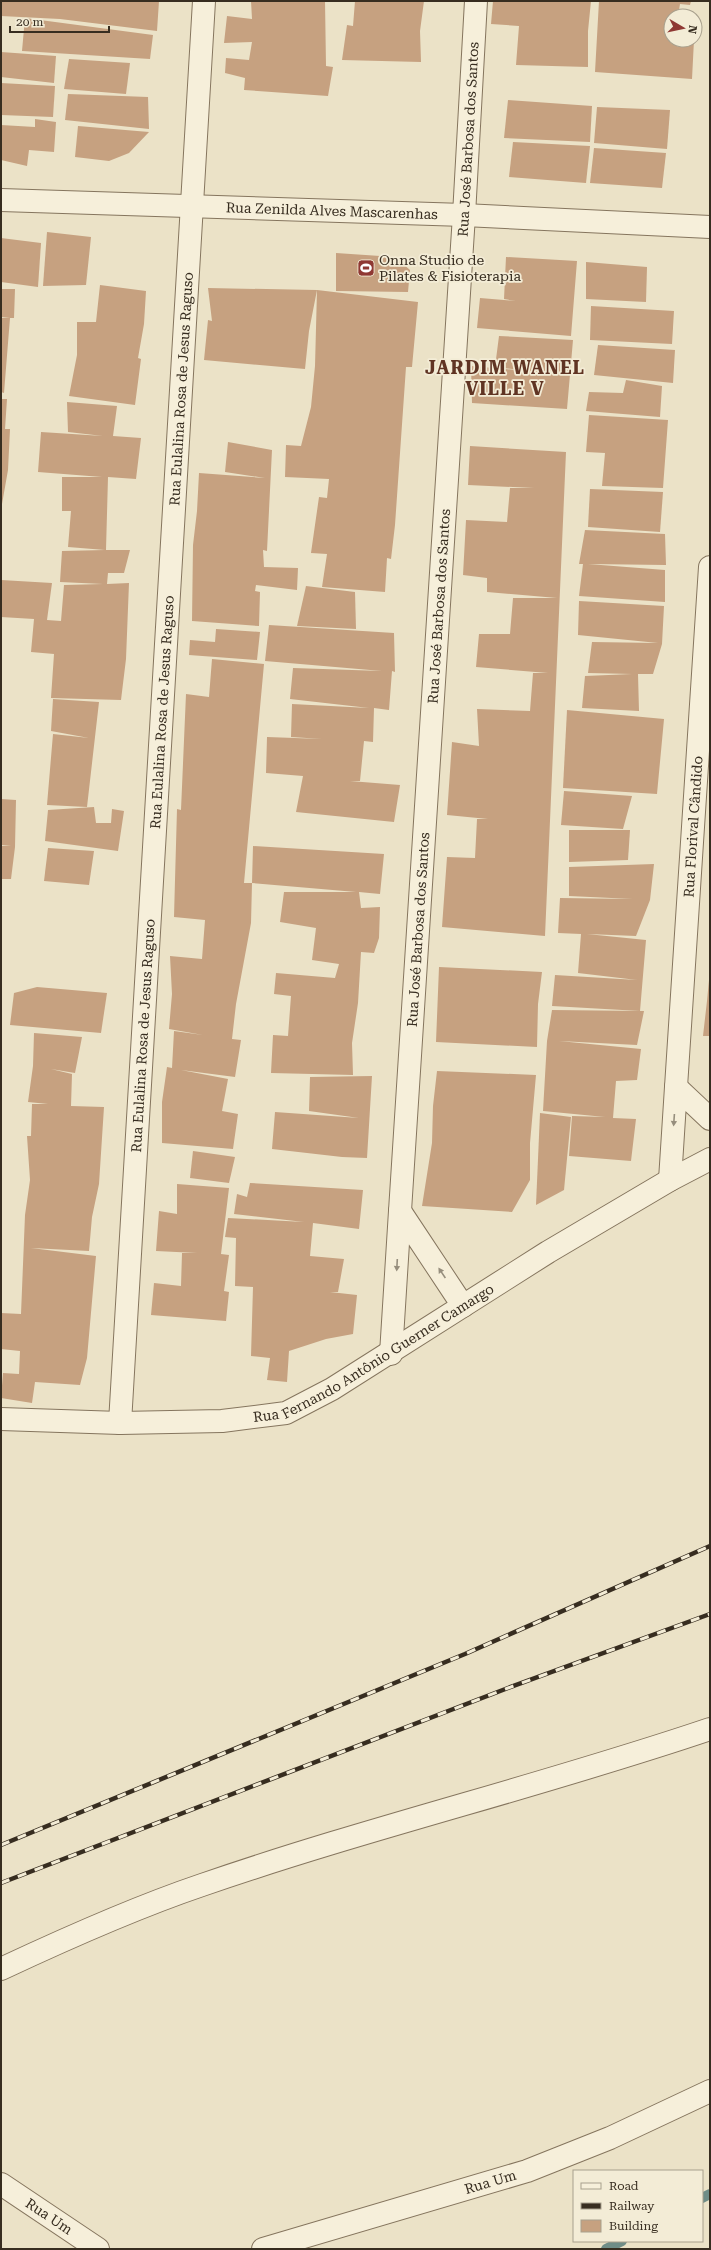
<svg xmlns="http://www.w3.org/2000/svg" width="711" height="2250" viewBox="0 0 711 2250" font-family="'Roboto Serif',serif">
<rect width="100%" height="100%" fill="#ebe2c7"/>
<g fill="none" stroke-linecap="round" stroke-linejoin="round">
<!-- stream -->
<g stroke="#6f8d87" stroke-width="10">
<polyline points="702,2198 710,2194"/>
<polyline points="606,2249 622,2241"/>
</g>
</g>
<!-- building -->
<g fill="#c6a180">
<polygon points="1,1 159,1 157,31 60,19 1,16"/>
<polygon points="251,1 325,1 326,66 333,67 328,96 244,90 245,78 225,73 226,58 249,60 252,42 224,43 227,16 252,19"/>
<polygon points="355,1 424,1 420,31 421,62 342,60 347,25 353,26"/>
<polygon points="493,1 591,1 588,31 588,67 516,65 519,26 491,24"/>
<polygon points="599,1 691,1 690,5 680,4 678,16 671,16 671,40 694,40 692,79 595,72"/>
<polygon points="25,18 153,35 150,59 22,51"/>
<polygon points="1,52 56,56 54,83 1,77"/>
<polygon points="69,59 130,63 126,94 64,89"/>
<polygon points="1,83 55,86 53,117 1,115"/>
<polygon points="68,94 148,97 149,129 65,120"/>
<polygon points="508,100 592,106 590,142 504,138"/>
<polygon points="597,107 670,110 667,149 594,143"/>
<polygon points="35,119 56,122 54,152 29,150 27,166 1,160 1,125 35,127"/>
<polygon points="78,126 149,132 129,153 109,161 75,157"/>
<polygon points="513,142 590,146 586,183 509,177"/>
<polygon points="594,148 666,153 662,188 590,183"/>
<polygon points="47,232 91,237 86,285 43,286"/>
<polygon points="1,238 41,243 38,287 1,282"/>
<polygon points="336,253 395,257 410,270 408,292 336,291"/>
<polygon points="506,257 577,261 571,336 477,328 480,298 516,301 504,299"/>
<polygon points="586,262 647,267 646,302 586,299"/>
<polygon points="100,285 146,291 144,324 138,358 141,359 135,405 69,396 77,355 77,322 96,322"/>
<polygon points="208,288 317,290 309,331 305,369 204,360 208,320 212,321"/>
<polygon points="1,289 15,289 14,318 10,318 4,393 1,392 1,318 10,318 1,317"/>
<polygon points="317,290 418,302 412,367 406,367 395,525 391,559 387,558 385,592 322,587 327,554 311,553 319,497 327,498 329,479 285,477 286,445 301,446 311,407 315,366"/>
<polygon points="591,306 674,311 672,344 590,340"/>
<polygon points="499,336 573,340 567,409 472,403 471,366 539,372 495,367"/>
<polygon points="598,345 675,350 673,383 594,375"/>
<polygon points="626,380 662,386 660,417 586,411 589,392 623,393"/>
<polygon points="1,399 7,399 5,429 10,429 8,470 2,504"/>
<polygon points="67,402 117,406 113,436 141,438 136,479 108,477 106,550 130,550 124,573 108,573 107,584 129,583 126,659 121,700 51,698 54,654 31,652 34,619 1,617 1,580 52,583 47,620 61,621 64,585 103,584 60,582 62,551 105,550 68,547 71,511 62,511 62,477 102,477 38,472 41,432 103,436 68,432"/>
<polygon points="589,415 668,420 663,488 602,486 605,453 586,452"/>
<polygon points="228,442 272,450 267,551 263,550 264,567 298,568 297,590 256,585 255,591 260,592 259,626 192,621 193,545 197,511 199,473 265,478 225,472"/>
<polygon points="470,446 566,452 545,936 442,927 447,857 475,858 477,819 488,819 447,815 452,742 479,746 477,709 530,711 533,673 548,673 476,667 479,634 510,634 513,598 557,598 487,592 487,578 463,575 466,520 507,522 510,488 534,488 468,485"/>
<polygon points="590,489 663,492 660,532 588,527"/>
<polygon points="585,530 665,534 666,565 588,564 665,570 665,602 579,596 583,564 579,564"/>
<polygon points="306,586 355,592 356,629 297,626"/>
<polygon points="579,601 664,606 662,644 653,674 638,674 639,711 582,708 585,676 632,674 588,673 592,642 658,643 578,635"/>
<polygon points="269,625 394,633 395,672 392,671 389,710 374,708 373,742 364,741 360,781 350,781 400,785 394,822 296,812 303,776 266,773 267,737 322,739 291,737 292,704 369,708 290,699 293,668 382,671 265,661"/>
<polygon points="216,629 260,632 257,660 189,655 190,640 215,642"/>
<polygon points="212,659 264,664 244,883 252,883 253,846 384,854 380,894 359,892 361,908 380,907 379,938 374,953 361,952 358,1003 352,1043 353,1075 271,1073 273,1035 288,1036 291,996 274,994 276,973 335,978 339,964 312,960 316,928 280,922 284,892 356,892 252,883 251,923 236,1004 232,1039 241,1040 235,1077 181,1070 228,1079 222,1111 238,1114 233,1149 162,1143 162,1102 167,1067 172,1068 174,1031 203,1035 169,1029 172,994 170,956 202,959 205,920 174,917 175,880 177,809 181,810 186,694 209,697"/>
<polygon points="53,699 99,702 87,807 47,805 53,734 89,738 51,731"/>
<polygon points="567,710 664,719 657,794 563,788"/>
<polygon points="564,791 632,796 623,829 561,825"/>
<polygon points="1,799 16,800 15,847 11,879 1,879 1,846 11,846 1,845"/>
<polygon points="94,807 96,823 111,823 112,809 124,811 118,851 45,841 48,810"/>
<polygon points="569,830 630,830 628,860 569,862"/>
<polygon points="48,848 94,851 89,885 44,881"/>
<polygon points="654,864 650,900 636,936 587,934 646,940 640,1011 552,1006 555,975 637,980 578,973 581,934 558,933 560,898 633,899 569,896 569,867"/>
<polygon points="439,967 542,972 538,1004 537,1047 436,1042"/>
<polygon points="709,980 710,1036 703,1036 707,1001"/>
<polygon points="37,987 107,993 101,1033 10,1025 14,993"/>
<polygon points="552,1010 644,1011 637,1045 559,1041 641,1049 637,1080 616,1081 613,1118 636,1119 631,1161 569,1156 572,1116 605,1117 543,1111 547,1041"/>
<polygon points="34,1033 82,1037 75,1073 51,1069 72,1074 71,1106 104,1107 99,1184 92,1217 89,1251 31,1248 96,1256 87,1358 80,1385 35,1382 32,1403 1,1398 3,1373 19,1374 20,1351 1,1349 1,1313 21,1314 25,1215 30,1180 27,1136 31,1136 32,1104 48,1104 28,1102 33,1066"/>
<polygon points="437,1071 536,1075 530,1143 530,1180 512,1212 422,1206 432,1143 433,1106"/>
<polygon points="372,1076 367,1158 342,1157 272,1149 275,1112 359,1118 309,1111 310,1077"/>
<polygon points="540,1113 571,1117 564,1190 536,1205"/>
<polygon points="193,1151 235,1157 229,1183 190,1178"/>
<polygon points="250,1183 363,1190 359,1229 313,1223 310,1256 344,1259 338,1292 330,1292 357,1295 353,1334 326,1339 289,1351 287,1382 267,1380 270,1358 251,1356 253,1287 235,1286 236,1238 225,1237 228,1218 304,1222 234,1214 237,1194 247,1197"/>
<polygon points="177,1184 229,1188 221,1254 229,1255 224,1291 229,1292 226,1321 151,1315 154,1283 181,1286 182,1253 197,1253 156,1251 159,1211 177,1214"/>
</g>
<g fill="none" stroke-linecap="round" stroke-linejoin="round">
<!-- minor casing -->
<g stroke="#85755e" stroke-width="24">
<g id="minor">
<path id="s1" d="M1,200L464,215L710,227"/>
<path id="s2" d="M676,1087L710,567"/>
<polyline points="670,1180 676,1087 710,1119"/>
<path id="s3" d="M400,1211L464,215L476,1"/>
<polyline points="391,1354 400,1211 463,1306"/>
<path id="s4" d="M120,1423L204,1"/>
<path d="M1,1969C67,1938 134,1908 202,1885C370,1827 542,1786 710,1729"/>
<path id="s5" d="M1,2184L98,2249"/>
<path id="s6" d="M263,2249L527,2171L610,2138L710,2091"/>
</g>
</g>
<!-- tertiary casing -->
<g stroke="#85755e" stroke-width="24">
<g id="tertiary">
<path id="s7" d="M1,1419L120,1423L222,1421L286,1413L332,1389L548,1252L670,1180L710,1159"/>
</g>
</g>
<!-- minor -->
<use href="#minor" stroke="#f6efda" stroke-width="22"/>
<!-- tertiary -->
<use href="#tertiary" stroke="#f6efda" stroke-width="22"/>
<!-- rail casing -->
<g stroke="#372d20" stroke-width="4.5">
<g id="rail">
<polyline points="1,1845 465,1654 710,1546"/>
<polyline points="1,1883 508,1688 710,1614"/>
</g>
</g>
<!-- rail -->
<use href="#rail" stroke="#f3ecd6" stroke-width="3" stroke-dasharray="9" stroke-linecap="butt"/>
</g>
<!-- one-way arrows -->
<defs><path id="oneway-solid" d="M-6-.8H1V-3.2L6.5 0L1 3.2V.8H-6Z"/></defs>
<g fill="#968e7d">
<use href="#oneway-solid" transform="translate(674 1120) rotate(94)"/>
<use href="#oneway-solid" transform="translate(397 1265) rotate(93)"/>
<use href="#oneway-solid" transform="translate(442 1273) rotate(-124)"/>
</g>
<!-- icons -->
<defs>
<g id="stadium-square" transform="scale(0.9)"><rect x="-9" y="-9" width="18" height="18" rx="4" fill="#8f3833" stroke="#f3ecd6"/><path d="M0-5a6.5 5 0 1 0 0 10a6.5 5 0 1 0 0-10ZM-3.5-1.8h7v3.6h-7Z" fill="#fff"/></g>
</defs>
<g fill-rule="evenodd">
<use href="#stadium-square" x="366" y="268"/>
</g>
<g text-anchor="middle" dominant-baseline="central" stroke-width="3.5" stroke-linejoin="round" paint-order="stroke">
<!-- street labels -->
<g font-size="14" fill="#372d20" stroke="#f3ecd6">
<text stroke="none"><textPath href="#s3" startOffset="1074">Rua José Barbosa dos Santos</textPath></text>
<text stroke="none"><textPath href="#s1" startOffset="331">Rua Zenilda Alves Mascarenhas</textPath></text>
<text stroke="none"><textPath href="#s4" startOffset="1036">Rua Eulalina Rosa de Jesus Raguso</textPath></text>
<text stroke="none"><textPath href="#s3" startOffset="606">Rua José Barbosa dos Santos</textPath></text>
<text stroke="none"><textPath href="#s4" startOffset="712">Rua Eulalina Rosa de Jesus Raguso</textPath></text>
<text stroke="none"><textPath href="#s2" startOffset="261">Rua Florival Cândido</textPath></text>
<text stroke="none"><textPath href="#s3" startOffset="282">Rua José Barbosa dos Santos</textPath></text>
<text stroke="none"><textPath href="#s4" startOffset="388">Rua Eulalina Rosa de Jesus Raguso</textPath></text>
<text stroke="none"><textPath href="#s7" startOffset="390">Rua Fernando Antônio Guerner Camargo</textPath></text>
<text stroke="none"><textPath href="#s6" startOffset="237">Rua Um</textPath></text>
<text stroke="none"><textPath href="#s5" startOffset="58">Rua Um</textPath></text>
</g>
<!-- poi labels -->
<g font-size="14" fill="#372d20" stroke="#f3ecd6" text-anchor="start">
<text x="379" y="260">Onna Studio de<tspan x="379" dy="16">Pilates &amp; Fisioterapia</tspan></text>
</g>
<!-- district labels -->
<g font-size="18" font-weight="bold" letter-spacing="1" fill="#603423" stroke="#f3ecd6">
<text x="505" y="367">JARDIM WANEL<tspan x="505" dy="21">VILLE V</tspan></text>
</g>
</g>
<!-- border -->
<rect width="711" height="2250" fill="none" stroke="#372d20" stroke-width="4"/>
<!-- legend -->
<rect x="573" y="2170" width="130" height="72" fill="#f3ecd6" stroke="#a8a08d"/>
<rect x="581" y="2183" width="20" height="6" fill="#f6efda" stroke="#a8a08d"/>
<text x="609" y="2190" font-size="12" fill="#372d20">Road</text>
<rect x="581" y="2203" width="20" height="6" fill="#372d20" stroke="#a8a08d"/>
<text x="609" y="2210" font-size="12" fill="#372d20">Railway</text>
<rect x="581" y="2220" width="20" height="12" fill="#c6a180" stroke="#a8a08d"/>
<text x="609" y="2230" font-size="12" fill="#372d20">Building</text>
<!-- north arrow -->
<g transform="translate(683 28) rotate(99)"><circle r="19" fill="#f3ecd6" stroke="#a8a08d"/>
<path d="M0-3L7 15L0 10L-7 15Z" fill="#8f3833"/>
<text y="-6" font-size="11" font-weight="bold" text-anchor="middle" fill="#372d20">N</text>
</g>
<!-- scale -->
<path d="M10 26v6h99v-6" fill="none" stroke="#372d20" stroke-width="2"/>
<text x="16" y="26" font-size="12" fill="#372d20" stroke="#f3ecd6" stroke-width="3" paint-order="stroke">20 m</text>
</svg>
